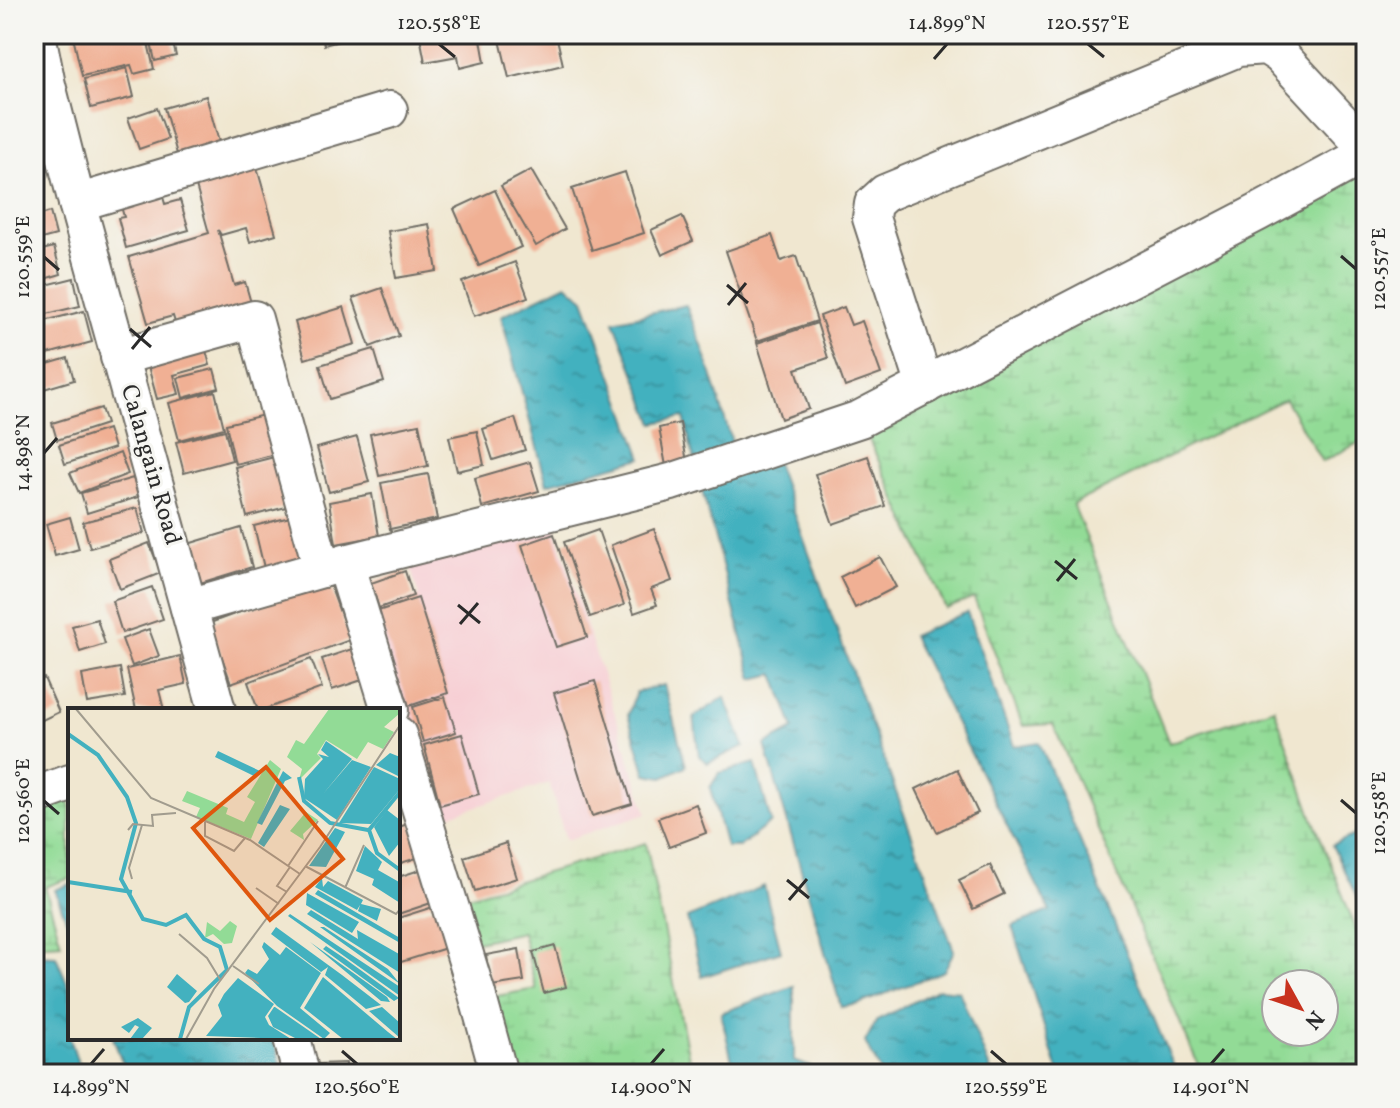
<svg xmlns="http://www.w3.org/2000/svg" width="1400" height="1108" viewBox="0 0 1400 1108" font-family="Vollkorn,serif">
<defs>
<pattern id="wetland-marsh" width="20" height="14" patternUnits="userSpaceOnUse" patternTransform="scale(2)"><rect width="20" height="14" fill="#92db96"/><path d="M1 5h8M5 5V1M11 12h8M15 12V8" fill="none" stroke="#7ebc81"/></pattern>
<pattern id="water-ripples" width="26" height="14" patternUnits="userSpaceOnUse" patternTransform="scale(2)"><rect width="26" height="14" fill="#43b1bf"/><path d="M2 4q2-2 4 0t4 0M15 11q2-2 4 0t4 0" fill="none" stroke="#38909b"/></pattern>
</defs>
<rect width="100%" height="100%" fill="#f6f6f2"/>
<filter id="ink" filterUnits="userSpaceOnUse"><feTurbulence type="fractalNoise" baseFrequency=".0125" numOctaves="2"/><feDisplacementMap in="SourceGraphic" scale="16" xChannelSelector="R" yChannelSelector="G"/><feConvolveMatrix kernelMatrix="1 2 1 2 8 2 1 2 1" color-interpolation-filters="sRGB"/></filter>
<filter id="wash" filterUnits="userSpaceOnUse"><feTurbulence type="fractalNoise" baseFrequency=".006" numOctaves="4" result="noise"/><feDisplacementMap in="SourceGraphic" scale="32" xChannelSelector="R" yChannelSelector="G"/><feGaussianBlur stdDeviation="1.8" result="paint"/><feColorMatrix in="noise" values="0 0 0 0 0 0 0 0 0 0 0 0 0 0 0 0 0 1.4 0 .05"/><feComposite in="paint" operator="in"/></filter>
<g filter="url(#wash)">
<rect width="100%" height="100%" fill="#f0e7d0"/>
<!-- built -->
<polygon fill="#f7cfd4" points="553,522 647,813 566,840 549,783 432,821 375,611 419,596 408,560"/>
<!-- wetland -->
<g fill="url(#wetland-marsh)" stroke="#5e8360" stroke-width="2" fill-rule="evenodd">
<path d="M1366,165V439L1322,462L1285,399L1073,504L1169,743L1274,708L1312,816L1366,955V1074H1202L1053,724L1023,726L974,598L946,609L866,433ZM1276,984H1324V1032H1276Z"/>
<polygon points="70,792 70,878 45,887 61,943 34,945 34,804"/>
<polygon points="646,843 692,1074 507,1074 485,998 536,989 522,932 472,943 455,900"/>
</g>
<!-- water -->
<g fill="url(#water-ripples)" stroke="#376e75" stroke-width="2">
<polygon points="567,284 584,299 642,458 547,484 501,316"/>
<polygon points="686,305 704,351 735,452 695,464 684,417 654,423 614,321"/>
<polygon points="776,463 954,951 944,971 859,1004 841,1007 765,745 794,729 774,674 753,679 701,487"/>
<polygon points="967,612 1014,746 1039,742 1177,1074 1059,1074 1012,926 1050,911 912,636"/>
<polygon points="664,685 686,766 663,777 646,774 628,715 636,692"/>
<polygon points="725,697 744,746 708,763 699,756 694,717"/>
<polygon points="755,763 771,822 739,847 726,847 710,788 719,773"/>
<polygon points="1366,830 1366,912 1364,913 1332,845"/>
<polygon points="70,884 70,929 55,890"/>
<polygon points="764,886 781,951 702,977 687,918"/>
<polygon points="34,955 56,956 70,990 70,1038 78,1063 101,1066 104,1074 34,1074"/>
<polygon points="794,986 794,1061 829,1074 735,1074 721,1013"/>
<polygon points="939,989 959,991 992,1074 882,1074 865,1042 877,1020"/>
<polygon points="113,1038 274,1038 283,1074 127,1074"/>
</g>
<g id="blocks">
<!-- building -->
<g fill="#f0b094">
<polygon points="84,34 146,34 154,69 134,74 131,65 82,76 73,37"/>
<polygon points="149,34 171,34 176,56 155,61"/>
<polygon points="321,34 355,34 355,37 324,45"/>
<polygon points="433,34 480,34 485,62 460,68 458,56 425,62 420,36"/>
<polygon points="526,34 556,34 563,65 509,78 500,40"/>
<polygon points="127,68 134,97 91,108 84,79"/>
<polygon points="206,96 221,149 179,161 164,108"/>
<polygon points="157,108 168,139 139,149 128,118"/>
<polygon points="255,161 276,234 250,242 246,228 221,235 218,230 234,285 245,282 253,310 178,332 173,316 148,323 129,257 209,233 194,179"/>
<polygon points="531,170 565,229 536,246 501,186"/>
<polygon points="625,172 644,233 592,250 572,189"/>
<polygon points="159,183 165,204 180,200 189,230 126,248 118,218 124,217 118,195"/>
<polygon points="495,190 521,247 479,266 454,209"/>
<polygon points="50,212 56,235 34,241 34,217"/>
<polygon points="682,216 693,241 662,255 651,230"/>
<polygon points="429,224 437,271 396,278 388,231"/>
<polygon points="772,235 781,261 796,256 817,321 757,341 726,251"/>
<polygon points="54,247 61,274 34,282 34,252"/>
<polygon points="515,262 528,297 474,316 462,282"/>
<polygon points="74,278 80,306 34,317 34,288"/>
<polygon points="382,288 399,336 370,347 353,298"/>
<polygon points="344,307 355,344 305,359 295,322"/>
<polygon points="844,307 851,325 862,321 881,374 845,387 820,316"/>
<polygon points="84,311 92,342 44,355 36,323"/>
<polygon points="817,323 828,358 796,369 809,409 781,419 757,343"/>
<polygon points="203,340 210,365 174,375 179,394 157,399 145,355"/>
<polygon points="374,349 384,382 330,399 320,365"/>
<polygon points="68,358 74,380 34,392 34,368"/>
<polygon points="214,369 219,388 183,398 178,378"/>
<polygon points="215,391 224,428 179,440 169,403"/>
<polygon points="101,408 106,424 57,440 52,423"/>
<polygon points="272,413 267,434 272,455 235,464 226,424"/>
<polygon points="515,418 525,450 493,460 483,429"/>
<polygon points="680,423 687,462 666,466 659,428"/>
<polygon points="419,424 428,466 379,476 370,434"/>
<polygon points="108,429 114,448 65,464 59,445"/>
<polygon points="225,430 232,460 184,473 176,442"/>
<polygon points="477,431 484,465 457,471 449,437"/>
<polygon points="357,437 369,482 329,492 317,448"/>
<polygon points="120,453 128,474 79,493 70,473"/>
<polygon points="282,455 294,505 247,517 235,467"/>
<polygon points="868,456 885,506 833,524 815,474"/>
<polygon points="530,462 539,491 482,507 475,478"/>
<polygon points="428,474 437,519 390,529 381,483"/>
<polygon points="133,478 138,497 87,513 81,493"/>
<polygon points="372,494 379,536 336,544 329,502"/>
<polygon points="137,508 144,533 90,548 83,522"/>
<polygon points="302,514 313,560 265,572 254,526"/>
<polygon points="70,517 79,549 55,556 46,524"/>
<polygon points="241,528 252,567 200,583 188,544"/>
<polygon points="654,529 672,581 651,589 657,605 634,613 611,545"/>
<polygon points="598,530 624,605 590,617 564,542"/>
<polygon points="554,534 587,637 556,647 522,545"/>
<polygon points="149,543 161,573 120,589 109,559"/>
<polygon points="880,557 896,587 855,608 840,577"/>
<polygon points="405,571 413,596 379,608 371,583"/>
<polygon points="328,580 350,640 231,683 210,623"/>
<polygon points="152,587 163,619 122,633 112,601"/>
<polygon points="418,598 448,693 409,706 378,611"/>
<polygon points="97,619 105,644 80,652 72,626"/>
<polygon points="149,629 159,656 132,666 122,639"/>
<polygon points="352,649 362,680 332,690 322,659"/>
<polygon points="180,656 186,684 159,690 164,710 136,710 127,669"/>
<polygon points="311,659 322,688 263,710 258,710 248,682"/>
<polygon points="120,668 125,697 87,703 82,675"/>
<polygon points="44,678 59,712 34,724 34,682"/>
<polygon points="595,681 632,804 592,816 554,693"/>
<polygon points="445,697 456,732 423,742 413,707"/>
<polygon points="462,734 479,794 440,805 424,745"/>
<polygon points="957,769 978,813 937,832 916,789"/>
<polygon points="696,804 706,833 669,847 658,818"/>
<polygon points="412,823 423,856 398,864 398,827"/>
<polygon points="506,843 517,878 475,891 464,857"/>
<polygon points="990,865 1004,894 973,909 959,880"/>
<polygon points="429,867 440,900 398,914 398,877"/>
<polygon points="436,906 449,947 398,963 398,918"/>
<polygon points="555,946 566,987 544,993 533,952"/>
<polygon points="519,949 524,981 491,986 486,955"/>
<polygon points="346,1063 346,1074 318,1074 317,1064"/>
</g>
</g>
</g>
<g filter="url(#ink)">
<use href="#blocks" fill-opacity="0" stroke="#706d65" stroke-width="2"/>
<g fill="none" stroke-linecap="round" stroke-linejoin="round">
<!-- minor casing -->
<g stroke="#706d65" stroke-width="40">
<g id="minor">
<polyline points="37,34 47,85 77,203 217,710"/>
<polyline points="77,203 389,110"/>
<polyline points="119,357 254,319 322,569"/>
<polyline points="925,386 871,218 873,204 885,193 1238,48 1266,46 1280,55 1366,148"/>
<polyline points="345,563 390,710"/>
<polyline points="189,607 322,569 671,482 860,419 1257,213 1366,154"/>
<polyline points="398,735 477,994 499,1074"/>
<polyline points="34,796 70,783"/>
<polyline points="292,1038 301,1074"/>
</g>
</g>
<!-- minor -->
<use href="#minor" stroke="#fff" stroke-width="36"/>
</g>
</g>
<!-- ticks -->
<path fill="none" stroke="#2b2b2b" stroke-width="3" d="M439,44L455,57M1088,44L1104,57M934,59L947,44M1341,256L1356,269M44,257L59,270M727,285L748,303M728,305L746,283M130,329L151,347M132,349L150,327M44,453L57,438M1055,561L1077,579M1057,581L1075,559M458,605L480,623M460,624L478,603M1341,800L1356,813M44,801L59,814M787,880L809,898M789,900L807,879M342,1051L357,1064M991,1051L1006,1064M91,1064L104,1049M651,1064L664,1049M1211,1064L1224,1049"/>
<g text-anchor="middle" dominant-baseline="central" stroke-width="6" stroke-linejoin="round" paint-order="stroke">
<!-- street labels -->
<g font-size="24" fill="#2b2b2b" stroke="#f6f6f2">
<text transform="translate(150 465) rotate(74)">Calangain Road</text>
</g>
</g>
<!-- overview -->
<g transform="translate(68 708)">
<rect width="332" height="332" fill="#f0e7d0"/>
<path d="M261,1H332V5L316,19L326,24L315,41L300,34L289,51L258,32L249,46L253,50L231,72L234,61L219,49L228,32L236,36ZM202,52L213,61L183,131L128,109L132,100L114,93L119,83L160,100L158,106L176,114L187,94L179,89ZM238,104L250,112L235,126L236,132L222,123ZM162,213L169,218L164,235L156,236L145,226L137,230L139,214L152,223Z" fill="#92db96"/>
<path d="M258,33L284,51L255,86L284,52L303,59L269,112L236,90L237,71L255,51L250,46L261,49L253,42ZM150,43L192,63L188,69L147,49ZM322,45L332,49V69L308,57ZM306,59L332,71V81L303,116L271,115ZM215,63L224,70L217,73L194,117L189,115ZM212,97L222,101L196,139L190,135ZM319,102L332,112V134L321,148L306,119ZM267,120L277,124L258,159L241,158ZM297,138L314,154L310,162L331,174L332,195L304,177L306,171L288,163ZM254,170L255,179L260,173L295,192L293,196L313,201L309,213L290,203L292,197L289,202L247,179ZM250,182L332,230V235L247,186ZM239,185L291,214L284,225L238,197ZM243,202L290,231L289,222L331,246L332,265L239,206ZM222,206L332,279V288L220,208ZM208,219L274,267L313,297L298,301L257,267L260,259L253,264L203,226ZM252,219H256L320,261L332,276ZM196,234L212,247L218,239L253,265L232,300L262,325L256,331L209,298L177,265L180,261L189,266L201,251L194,239ZM242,234L319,289L322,294L313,293ZM258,238L276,250L331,290L326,293L255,241ZM109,266L129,283L121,294L117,295L99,279ZM255,269L320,324L329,331H275L236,300ZM170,270L206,296L197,309L201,317L223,331L138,328L154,308L150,297L156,286ZM206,299H207L253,331H229L205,319L200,308ZM314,299L332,315V330L301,303ZM70,310L84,320L74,331H62L71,319L67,317L61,325L53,319Z" fill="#43b1bf"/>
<path fill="none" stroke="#43b1bf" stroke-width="4" d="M0,26L30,47L59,89L68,115L53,171L75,211L98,217L118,207L136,231L152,239L159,262L121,299L112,331M231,69L236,93L262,115L300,122M332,84L301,122L309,145L332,162M0,174L64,184"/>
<path fill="none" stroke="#a19c8e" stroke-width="2" d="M8,1L83,90L182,132L232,166M137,114V128L166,143L177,130M60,122L65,116L85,118L84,107L108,105M220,158L250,113M237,158L328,206L332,201M64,171L61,160L74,117M188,180L211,196M277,180L296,137M219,184L209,178L222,159M111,226L139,250L153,273M165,258L191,276M118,331L146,281L252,139L332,17"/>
<path fill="#df570e" fill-opacity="0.15" stroke="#df570e" stroke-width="4" d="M198,59L275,151L202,212L125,120Z"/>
<rect width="332" height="332" fill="none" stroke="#2b2b2b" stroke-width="4"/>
</g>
<!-- margin -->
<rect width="1400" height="1108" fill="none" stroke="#f6f6f2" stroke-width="88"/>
<!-- north arrow -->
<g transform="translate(1300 1008) rotate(130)"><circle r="38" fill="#f6f6f2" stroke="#a5a5a2" stroke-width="2"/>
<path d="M0-6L14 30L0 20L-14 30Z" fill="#c8321e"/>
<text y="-12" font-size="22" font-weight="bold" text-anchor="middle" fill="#2b2b2b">N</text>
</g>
<rect x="44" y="44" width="1312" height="1020" fill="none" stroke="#2b2b2b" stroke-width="3"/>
<g font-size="20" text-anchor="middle" fill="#2b2b2b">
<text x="439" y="29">120.558°E</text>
<text x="947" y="29">14.899°N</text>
<text x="1088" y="29">120.557°E</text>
<text transform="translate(22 257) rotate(-90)" y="7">120.559°E</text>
<text transform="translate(1378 269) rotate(-90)" y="7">120.557°E</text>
<text transform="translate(22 453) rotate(-90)" y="7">14.898°N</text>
<text transform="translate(22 801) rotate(-90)" y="7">120.560°E</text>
<text transform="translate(1378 813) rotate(-90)" y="7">120.558°E</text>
<text x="91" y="1093">14.899°N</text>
<text x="357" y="1093">120.560°E</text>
<text x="651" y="1093">14.900°N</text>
<text x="1006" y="1093">120.559°E</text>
<text x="1211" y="1093">14.901°N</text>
</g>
</svg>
